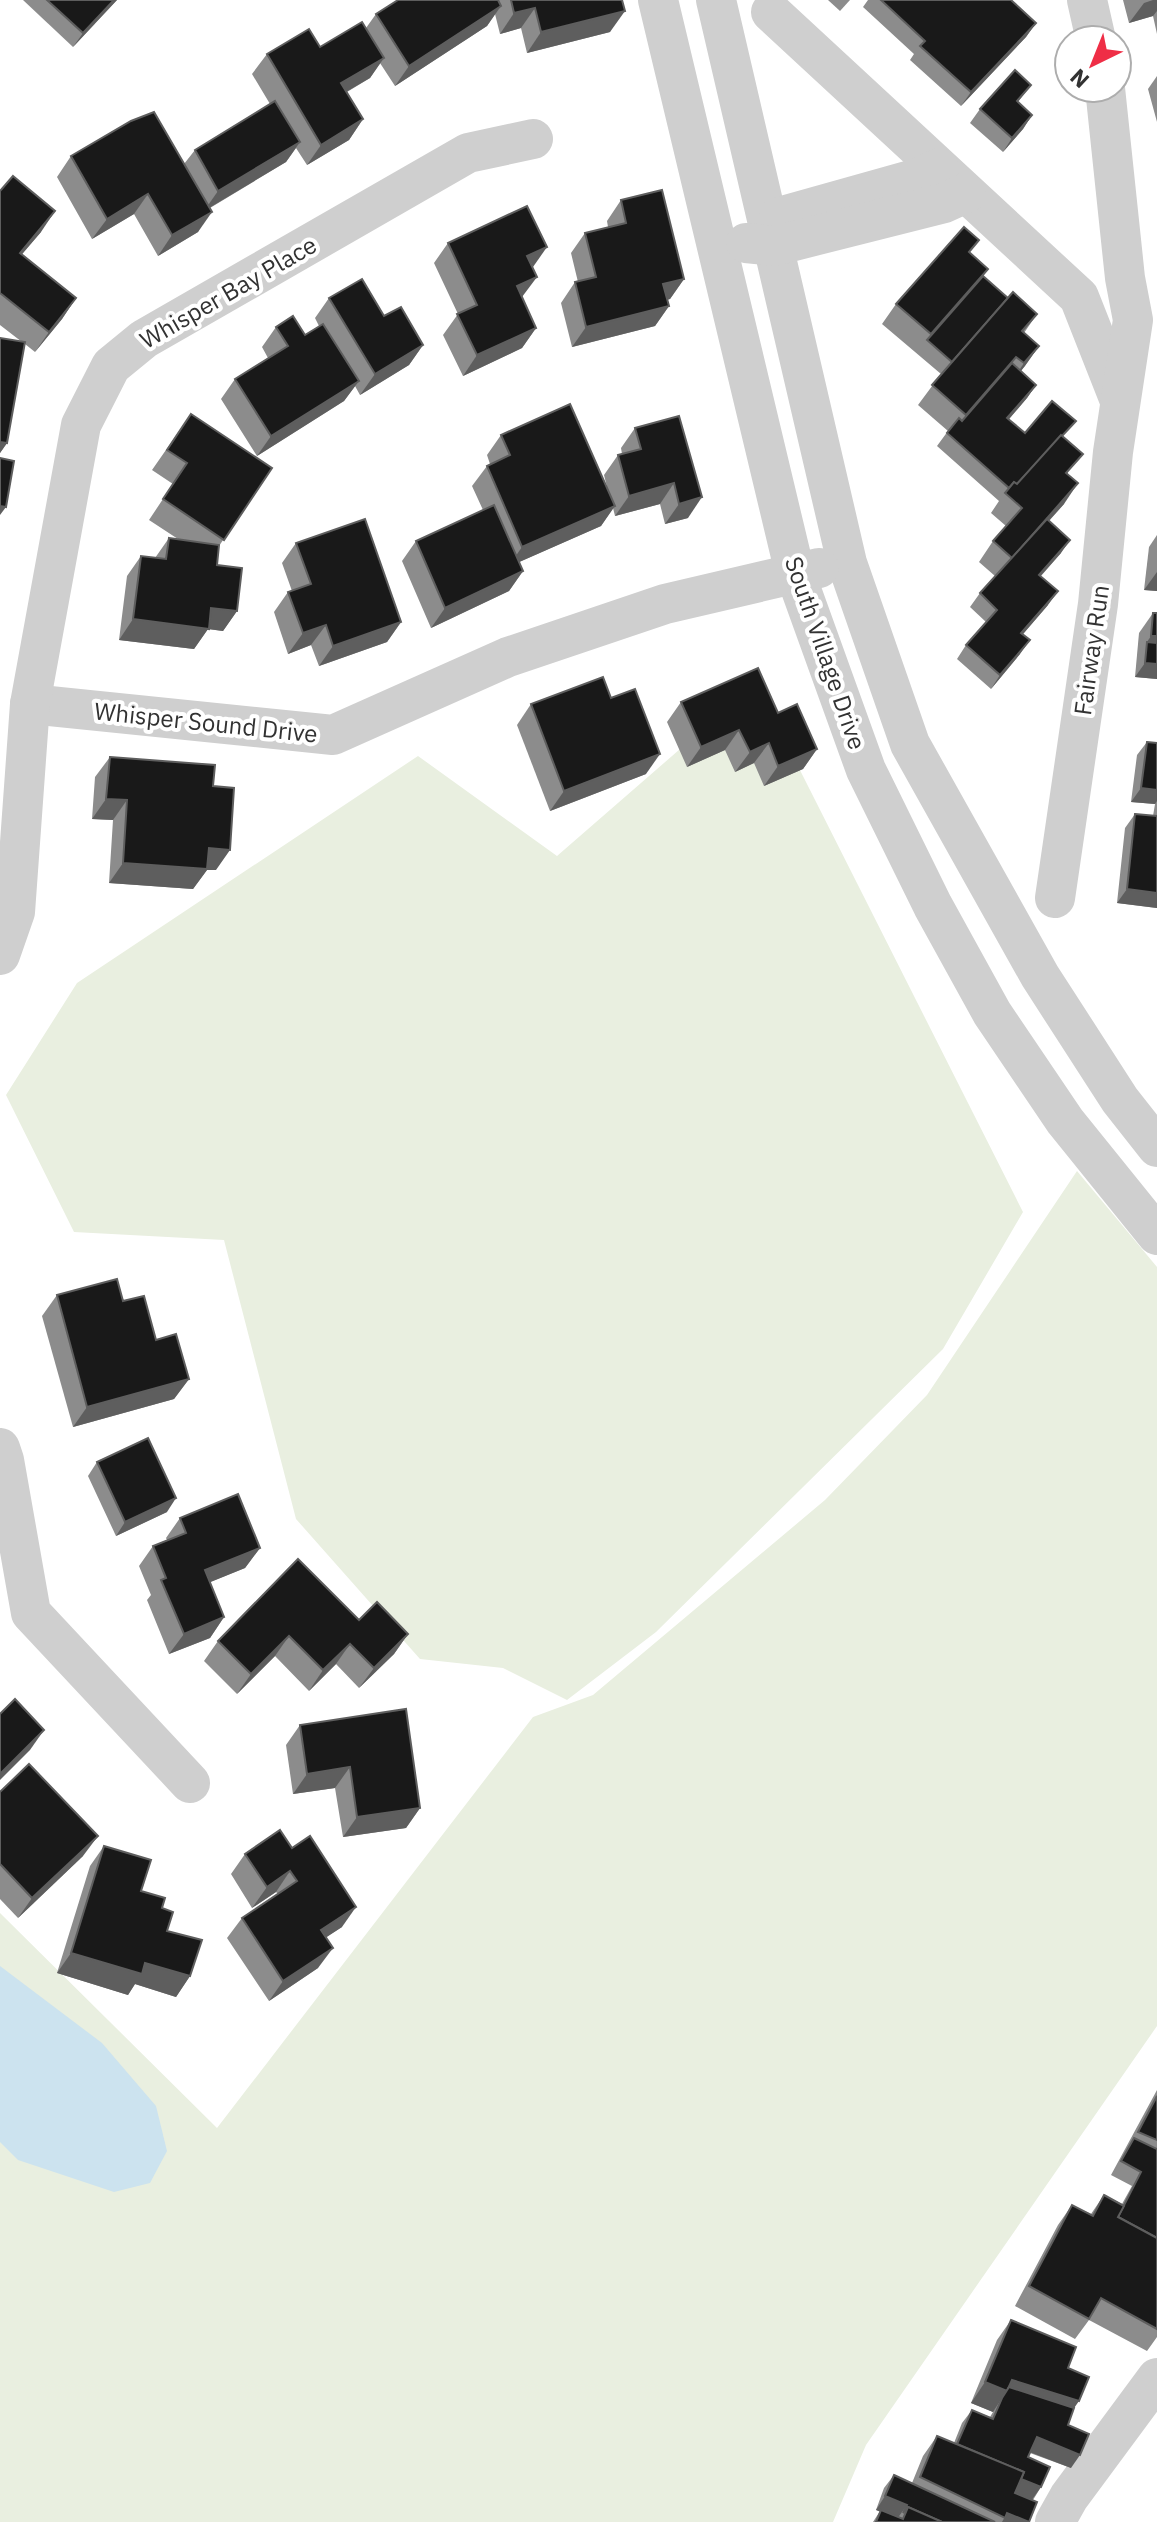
<svg xmlns="http://www.w3.org/2000/svg" width="1157" height="2522" viewBox="0 0 1157 2522" font-family="'IBM Plex Sans',sans-serif">
<rect width="100%" height="100%" fill="#fff"/>
<!-- green -->
<g fill="#e9efe0">
<polygon points="756,683 1023,1212 943,1349 656,1632 567,1700 503,1668 420,1659 296,1519 224,1240 74,1232 6,1095 77,983 418,756 557,856"/>
<polygon points="1077,1171 1157,1267 1157,2026 866,2445 833,2522 0,2522 0,1913 217,2128 533,1717 593,1695 825,1500 927,1395"/>
</g>
<!-- water -->
<polygon fill="#cce3ef" points="0,1966 102,2043 156,2106 167,2151 150,2183 114,2192 18,2160 0,2142"/>
<g fill="none" stroke-linecap="round" stroke-linejoin="round">
<!-- minor -->
<g stroke="#cfcfcf" stroke-width="40">
<polyline points="658,0 795,573 866,770 933,906 992,1013 1065,1121 1157,1235"/>
<polyline points="716,0 847,563 910,744 1040,976 1120,1100 1157,1147"/>
<polyline points="1087,0 1096,40"/>
<polyline points="771,12 1079,297 1120,401"/>
<polyline points="779,217 918,178 939,168"/>
<polyline points="746,243 774,246 944,203 966,193"/>
<polyline points="30,704 333,735 508,657 665,604 819,568"/>
<polyline points="1055,898 1098,604 1113,452 1133,320 1125,278 1105,88"/>
<polyline points="0,955 15,912 30,704 81,425 111,366 144,339 468,153 533,139"/>
<polyline points="0,1448 4,1460 31,1613 190,1783"/>
<polyline points="1055,2522 1069,2497 1157,2378"/>
</g>
</g>
<!-- wall -->
<g fill="#8c8c8c">
<polygon points="23,0 117,0 73,47"/>
<polygon points="398,0 622,0 610,32 527,53 521,28 500,34 495,14 487,26 395,86 380,63 370,78 347,92 363,119 349,140 307,165 296,148 286,162 210,208 198,232 158,256 134,214 92,239 57,177 71,156 184,164 195,150 270,104 252,74 267,54 320,47 366,28 376,14"/>
<polygon points="828,0 850,0 840,11"/>
<polygon points="868,0 1011,0 1036,23 1026,37 961,106 910,60 914,54 863,7"/>
<polygon points="1123,0 1157,0 1157,34 1153,16 1129,23"/>
<polygon points="1157,76 1157,122 1148,89"/>
<polygon points="1031,85 1018,102 1032,115 1023,129 1003,152 970,123 980,109"/>
<polygon points="0,191 41,232 22,254 76,298 62,319 35,352 25,344 7,443 0,453 0,338 22,342 0,325"/>
<polygon points="621,200 684,279 670,299 667,300 669,306 655,326 572,347 561,303 575,282 578,282 571,253 585,233 608,227 607,221"/>
<polygon points="448,243 532,267 522,297 536,328 522,348 463,376 443,335 458,314 434,263"/>
<polygon points="970,253 988,269 983,276 1008,298 1037,314 1024,333 1039,346 1021,371 1036,385 1027,398 1009,419 1025,433 1064,438 1068,475 1064,504 1049,521 1061,553 1041,576 1048,605 1023,634 1020,654 991,689 957,659 966,645 986,622 970,607 980,593 995,576 979,562 993,541 1006,526 991,513 999,501 937,446 948,431 918,405 941,374 882,324 896,304"/>
<polygon points="329,298 384,316 423,345 409,365 360,395 355,386 344,401 257,456 221,399 235,379 268,358 262,347 276,327 305,335 319,326 315,318"/>
<polygon points="191,414 272,468 219,546 217,565 237,611 223,631 208,629 194,649 119,640 127,576 141,556 155,558 169,538 178,539 149,520 173,484 152,470"/>
<polygon points="679,416 688,518 665,524 660,504 615,516 613,508 601,526 519,562 523,571 509,591 431,628 402,561 416,541 483,510 472,486 487,466 490,464 487,455 501,435 608,491 604,475 618,455 622,454 621,448 635,428"/>
<polygon points="1157,535 1157,591 1144,590 1149,547"/>
<polygon points="296,543 401,622 387,642 319,666 311,645 288,654 274,612 288,592 292,591 282,563"/>
<polygon points="1153,613 1157,613 1157,679 1135,677 1139,633"/>
<polygon points="611,698 646,774 550,811 517,725 531,704"/>
<polygon points="681,702 778,713 817,749 803,769 764,786 754,763 735,772 725,750 687,767 667,722"/>
<polygon points="1147,742 1157,743 1157,908 1117,903 1125,828 1135,814 1153,816 1155,804 1131,802 1137,755"/>
<polygon points="110,757 213,786 216,870 207,870 193,889 109,883 113,820 92,819 95,777"/>
<polygon points="57,1295 123,1301 189,1379 174,1399 73,1427 42,1316"/>
<polygon points="97,1462 167,1512 116,1536 88,1476"/>
<polygon points="180,1518 260,1548 245,1568 210,1582 224,1617 210,1638 169,1654 147,1600 151,1595 139,1566 153,1546 167,1540 166,1538"/>
<polygon points="359,1620 408,1634 394,1654 359,1688 336,1664 309,1691 275,1656 237,1694 204,1661 218,1641"/>
<polygon points="300,1725 420,1808 406,1828 343,1837 335,1788 293,1794 286,1745"/>
<polygon points="0,1792 83,1856 18,1918 0,1899"/>
<polygon points="280,1830 342,1927 326,1937 318,1968 269,2001 227,1938 242,1918 278,1894 276,1892 252,1908 231,1874 245,1854"/>
<polygon points="104,1846 141,1891 162,1908 167,1931 190,1976 176,1997 135,1984 128,1995 57,1973 90,1866"/>
<polygon points="1157,2090 1157,2337 1147,2351 1089,2320 1075,2339 1015,2306 1058,2225 1072,2205 1091,2214 1104,2195 1122,2204 1132,2186 1111,2175"/>
<polygon points="1011,2320 1068,2368 1074,2408 1068,2425 1071,2468 1030,2453 1028,2457 1041,2487 1033,2500 1029,2522 873,2522 880,2511 876,2510 884,2488 894,2475 912,2483 923,2456 937,2436 954,2443 962,2423 972,2410 990,2417 993,2412 971,2403 997,2340"/>
</g>
<!-- shaded-wall -->
<g fill="#5e5e5e">
<polygon points="114,0 117,0 73,47 83,33"/>
<polygon points="1153,0 1157,0 1157,11 1153,16 1129,23 1144,3"/>
<polygon points="501,6 487,26 395,86 409,66"/>
<polygon points="535,8 521,28 500,34 514,13"/>
<polygon points="625,11 610,32 527,53 541,32"/>
<polygon points="1036,23 1026,37 961,106 971,92"/>
<polygon points="384,58 370,78 327,103 341,83"/>
<polygon points="1032,115 1023,129 1003,152 1012,138"/>
<polygon points="363,119 349,140 307,165 321,145"/>
<polygon points="300,142 286,162 204,211 218,191"/>
<polygon points="148,194 134,214 92,239 107,219"/>
<polygon points="55,211 41,232 6,273 20,253"/>
<polygon points="212,212 198,232 158,256 172,235"/>
<polygon points="547,247 533,267 527,256"/>
<polygon points="537,277 522,297 517,286"/>
<polygon points="684,279 670,299 649,304 663,284"/>
<polygon points="76,298 62,319 35,352 49,332"/>
<polygon points="669,306 655,326 572,347 586,327"/>
<polygon points="536,328 522,348 463,376 477,355"/>
<polygon points="423,345 409,365 360,395 375,374"/>
<polygon points="1039,346 1025,366 1010,384 1024,363"/>
<polygon points="359,381 344,401 257,456 271,436"/>
<polygon points="1036,385 1027,398 998,432 1007,418"/>
<polygon points="0,442 7,443 0,453"/>
<polygon points="674,483 660,504 615,516 629,496"/>
<polygon points="1078,483 1064,504 997,578 1012,558"/>
<polygon points="702,497 688,518 665,524 679,504"/>
<polygon points="0,506 6,507 0,515"/>
<polygon points="615,506 601,526 508,567 522,547"/>
<polygon points="1070,540 1061,553 1029,589 1039,575"/>
<polygon points="523,571 509,591 431,628 445,608"/>
<polygon points="1157,572 1157,591 1144,590"/>
<polygon points="1058,591 1048,605 1012,647 1021,633"/>
<polygon points="211,608 237,611 223,631 208,629 194,649 119,640 133,619"/>
<polygon points="401,622 387,642 319,666 333,646"/>
<polygon points="326,625 311,645 288,654 303,633"/>
<polygon points="1151,636 1157,636 1157,658 1147,642"/>
<polygon points="1030,640 1020,654 991,689 1000,675"/>
<polygon points="1145,663 1157,664 1157,679 1135,677"/>
<polygon points="739,730 725,750 687,767 701,747"/>
<polygon points="769,743 754,763 735,772 750,752"/>
<polygon points="817,749 803,769 764,786 778,766"/>
<polygon points="660,754 646,774 550,811 564,791"/>
<polygon points="1141,788 1157,790 1157,801 1155,804 1131,802"/>
<polygon points="106,799 127,800 113,820 92,819"/>
<polygon points="209,848 230,850 216,870 207,870 193,889 109,883 123,863"/>
<polygon points="1127,889 1157,893 1157,908 1117,903"/>
<polygon points="189,1379 174,1399 73,1427 87,1407"/>
<polygon points="176,1498 167,1512 116,1536 125,1522"/>
<polygon points="260,1548 245,1568 191,1590 205,1570"/>
<polygon points="224,1617 210,1638 169,1654 184,1634"/>
<polygon points="408,1634 394,1654 359,1688 374,1668"/>
<polygon points="289,1636 275,1656 237,1694 251,1674"/>
<polygon points="350,1644 336,1664 309,1691 323,1670"/>
<polygon points="44,1730 30,1750 0,1780 0,1774"/>
<polygon points="350,1767 335,1788 293,1794 307,1774"/>
<polygon points="420,1808 406,1828 343,1837 357,1817"/>
<polygon points="98,1836 83,1856 18,1918 32,1898"/>
<polygon points="290,1871 276,1892 252,1908 267,1887"/>
<polygon points="356,1907 342,1927 307,1950 321,1930"/>
<polygon points="333,1948 318,1968 269,2001 283,1981"/>
<polygon points="71,1953 145,1963 190,1976 176,1997 135,1984 128,1995 57,1973"/>
<polygon points="1012,2380 1079,2401 1065,2421 1002,2398 993,2412 971,2403 985,2382"/>
<polygon points="1037,2437 1080,2455 1071,2468 1027,2451"/>
<polygon points="955,2451 1041,2487 1031,2501 945,2465"/>
<polygon points="885,2496 907,2505 897,2519 876,2510"/>
<polygon points="1007,2513 1028,2522 1002,2522"/>
</g>
<!-- building -->
<g fill="#191919" stroke="#5e5e5e" stroke-width="2">
<polygon points="47,0 114,0 83,33"/>
<polygon points="398,0 498,0 501,6 409,66 376,14"/>
<polygon points="511,0 622,0 625,11 541,32 535,8 514,13"/>
<polygon points="881,0 1011,0 1036,23 971,92 920,46 925,41"/>
<polygon points="362,22 384,58 341,83 363,119 321,145 267,54 309,29 320,47"/>
<polygon points="1015,70 1031,85 1017,101 1032,115 1012,138 980,109"/>
<polygon points="275,101 300,142 218,191 195,150"/>
<polygon points="154,112 212,212 172,235 148,194 107,219 71,156 131,121"/>
<polygon points="13,176 55,211 20,253 76,298 49,332 0,293 0,191"/>
<polygon points="662,190 684,279 663,284 669,306 586,327 575,282 596,277 585,233 626,223 621,200"/>
<polygon points="527,206 547,247 527,256 537,277 517,286 536,328 477,355 457,314 477,305 448,243"/>
<polygon points="964,227 979,240 969,252 988,269 931,334 896,304"/>
<polygon points="983,276 1008,298 952,362 927,340"/>
<polygon points="362,279 384,316 401,307 423,345 375,374 329,298"/>
<polygon points="1013,292 1037,314 1022,331 1039,346 1024,363 1016,357 966,415 932,385"/>
<polygon points="293,316 305,335 323,324 359,381 271,436 235,379 288,346 276,327"/>
<polygon points="0,338 25,342 7,443 0,442"/>
<polygon points="1012,363 1036,385 1007,418 1025,433 1052,401 1076,421 1017,484 1014,482 1009,488 947,433 959,418 962,421"/>
<polygon points="570,404 615,506 522,547 487,466 510,455 501,435"/>
<polygon points="191,414 272,468 224,540 163,499 187,463 167,450"/>
<polygon points="679,416 702,497 679,504 674,483 629,496 618,455 641,449 635,428"/>
<polygon points="1061,435 1083,454 1066,473 1078,483 1012,558 993,541 1022,508 1005,493 1014,482 1017,484"/>
<polygon points="0,458 14,461 6,507 0,506"/>
<polygon points="494,505 523,571 445,608 416,541"/>
<polygon points="365,519 401,622 333,646 326,625 303,633 288,592 311,584 296,543"/>
<polygon points="1047,519 1070,540 1039,575 1058,591 1021,633 1030,640 1000,675 966,645 997,610 980,593"/>
<polygon points="169,538 219,545 217,565 242,568 237,611 211,608 209,629 133,619 141,556 166,559"/>
<polygon points="1153,613 1157,613 1157,636 1151,636"/>
<polygon points="1147,642 1157,643 1157,664 1145,663"/>
<polygon points="758,668 778,713 797,704 817,749 778,766 769,743 750,752 739,730 701,747 681,702"/>
<polygon points="603,677 611,698 635,689 660,754 564,791 531,704"/>
<polygon points="1147,742 1157,743 1157,790 1141,788"/>
<polygon points="110,757 215,765 213,786 234,788 230,850 209,848 207,869 123,863 127,800 106,799"/>
<polygon points="1135,814 1157,816 1157,893 1127,889"/>
<polygon points="117,1279 123,1301 144,1296 156,1340 176,1334 189,1379 87,1407 57,1295"/>
<polygon points="148,1438 176,1498 125,1522 97,1462"/>
<polygon points="238,1494 260,1548 205,1570 224,1617 184,1634 161,1580 166,1578 153,1546 186,1533 180,1518"/>
<polygon points="298,1559 359,1620 377,1602 408,1634 374,1668 350,1644 323,1670 289,1636 251,1674 218,1641"/>
<polygon points="15,1699 44,1730 0,1774 0,1714"/>
<polygon points="406,1709 420,1808 357,1817 350,1767 307,1774 300,1725"/>
<polygon points="29,1764 98,1836 32,1898 0,1864 0,1792"/>
<polygon points="280,1830 292,1848 310,1836 356,1907 321,1930 333,1948 283,1981 242,1918 297,1881 290,1871 267,1887 245,1854"/>
<polygon points="104,1846 151,1860 141,1891 165,1898 162,1908 173,1912 167,1931 202,1940 190,1976 145,1963 142,1974 71,1953"/>
<polygon points="1157,2096 1157,2140 1138,2132"/>
<polygon points="1134,2138 1157,2149 1157,2238 1118,2217 1141,2172 1121,2161"/>
<polygon points="1104,2195 1124,2206 1118,2217 1157,2238 1157,2329 1101,2298 1089,2319 1029,2286 1072,2205 1093,2216"/>
<polygon points="1011,2320 1076,2347 1068,2368 1089,2377 1079,2401 1012,2380 1007,2391 985,2382"/>
<polygon points="1009,2387 1074,2408 1068,2425 1089,2434 1080,2455 1037,2437 1028,2457 1050,2467 1041,2487 1021,2479 1024,2472 957,2444 972,2410 993,2419 1002,2398"/>
<polygon points="937,2436 1024,2472 1015,2493 1037,2502 1029,2522 1007,2513 1005,2518 920,2477"/>
<polygon points="894,2475 995,2522 942,2522 908,2507 903,2513 907,2505 885,2496"/>
<polygon points="908,2507 942,2522 876,2522 881,2510 903,2519"/>
</g>
<g text-anchor="middle" dominant-baseline="central" stroke-width="8" stroke-linejoin="round" paint-order="stroke">
<!-- street labels -->
<g font-size="24" fill="#323232" stroke="#fff">
<text transform="translate(228 292) rotate(-30)">Whisper Bay Place</text>
<text transform="translate(1091 650) rotate(-82)">Fairway Run</text>
<text transform="translate(826 653) rotate(71)">South Village Drive</text>
<text transform="translate(206 722) rotate(6)">Whisper Sound Drive</text>
</g>
</g>
<!-- north arrow -->
<g transform="translate(1093 64) rotate(223)"><circle r="38" fill="#ffffff" stroke="#adadad" stroke-width="2"/>
<path d="M0-6L14 30L0 20L-14 30Z" fill="#ef2e46"/>
<text y="-12" font-size="22" font-weight="bold" text-anchor="middle" fill="#323232">N</text>
</g>
</svg>
